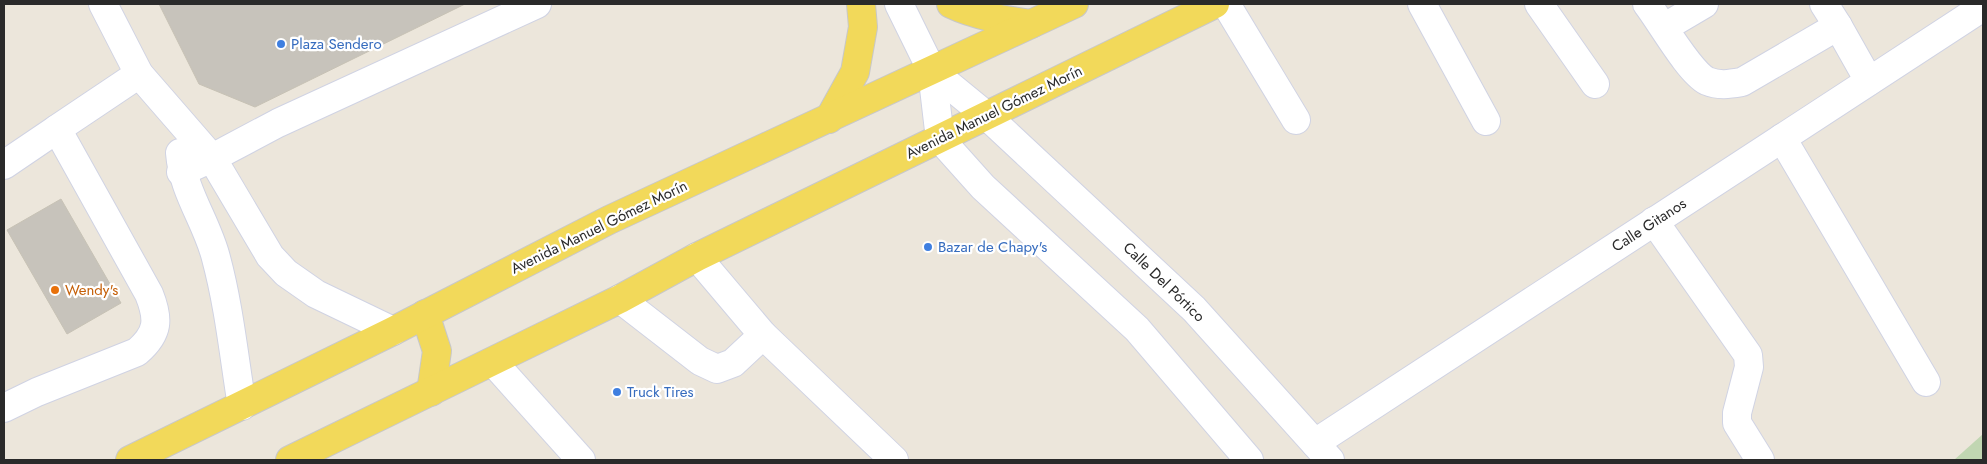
<svg xmlns="http://www.w3.org/2000/svg" width="1987" height="464" viewBox="0 0 1987 464" font-family="Jost,sans-serif">
<rect width="100%" height="100%" fill="#ece6db"/>
<!-- cemetery -->
<polygon fill="#c1d6b2" points="1983,434 1983,460 1954,460"/>
<!-- building -->
<g fill="#c7c3bb" stroke="#c7c2b5">
<polygon points="159,4 465,4 255,107 199,84"/>
<polygon points="61,199 121,303 67,334 7,230"/>
</g>
<g fill="none" stroke-linecap="round" stroke-linejoin="round">
<!-- minor casing -->
<g stroke="#d0d3e3" stroke-width="30">
<g id="minor">
<polyline points="103,4 139,74 212,158 270,256 286,273 316,294 393,331"/>
<polyline points="899,4 932,71 940,139 983,187 1137,329 1249,460"/>
<polyline points="1226,4 1296,120"/>
<polyline points="1422,4 1486,121"/>
<polyline points="1539,4 1595,84"/>
<path d="M1647,4C1661,22 1689,72 1707,81C1719,86 1730,84 1742,82L1838,26L1869,81"/>
<polyline points="1824,4 1838,26"/>
<polyline points="1665,27 1704,4"/>
<polyline points="932,71 987,116 1194,309 1330,460"/>
<polyline points="57,129 139,74"/>
<polyline points="1782,138 1926,382"/>
<path d="M180,153C183,192 207,222 216,258C229,306 234,357 242,406"/>
<path d="M4,165L57,129L149,294C159,319 159,333 137,352L37,392L4,408"/>
<polyline points="181,172 212,158 278,123 537,4"/>
<polyline points="1654,221 1748,355 1749,367 1737,413 1737,423 1760,460"/>
<polyline points="620,299 700,361 717,369 733,363 763,335 697,257"/>
<polyline points="763,335 894,460"/>
<polyline points="493,362 581,460"/>
<polyline points="1315,443 1983,7"/>
</g>
</g>
<!-- major casing -->
<g stroke="#c8c8c8" stroke-width="30">
<g id="major">
<path d="M951,4C976,16 1004,20 1031,24"/>
<polyline points="829,119 855,72 863,27 861,4"/>
<polyline points="425,314 437,351 431,392"/>
<polyline points="130,460 393,331 609,220 1074,4"/>
<polyline points="290,460 620,299 697,257 1215,4"/>
</g>
</g>
<!-- minor -->
<use href="#minor" stroke="#fff" stroke-width="28"/>
<!-- major -->
<use href="#major" stroke="#f2d95a" stroke-width="28"/>
</g>
<!-- markers -->
<g fill="#3f7fe0" stroke="#fff" stroke-width="2">
<circle cx="281" cy="44" r="5"/>
<circle cx="928" cy="247" r="5"/>
<circle cx="617" cy="392" r="5"/>
</g>
<circle fill="#e8710a" stroke="#fff" stroke-width="2" cx="55" cy="290" r="5"/>
<g text-anchor="middle" dominant-baseline="central" stroke-width="4.5" stroke-linejoin="round" paint-order="stroke">
<!-- shop labels -->
<g font-size="15" fill="#366cbe" stroke="#fff" text-anchor="start">
<text x="291" y="44">Plaza Sendero</text>
<text x="938" y="247">Bazar de Chapy's</text>
<text x="627" y="392">Truck Tires</text>
</g>
<!-- street labels -->
<g font-size="15" fill="#2a2a2a" stroke="#fff">
<text transform="translate(994 112) rotate(-26)">Avenida Manuel Gómez Morín</text>
<text transform="translate(1649 225) rotate(-33)">Calle Gitanos</text>
<text transform="translate(599 227) rotate(-26)">Avenida Manuel Gómez Morín</text>
<text transform="translate(1164 282) rotate(44)">Calle Del Pórtico</text>
</g>
<!-- food labels -->
<g font-size="15" fill="#c56008" stroke="#fff" text-anchor="start">
<text x="65" y="290">Wendy's</text>
</g>
</g>
<!-- border -->
<rect width="1987" height="464" fill="none" stroke="#2a2a2a" stroke-width="10"/>
</svg>
